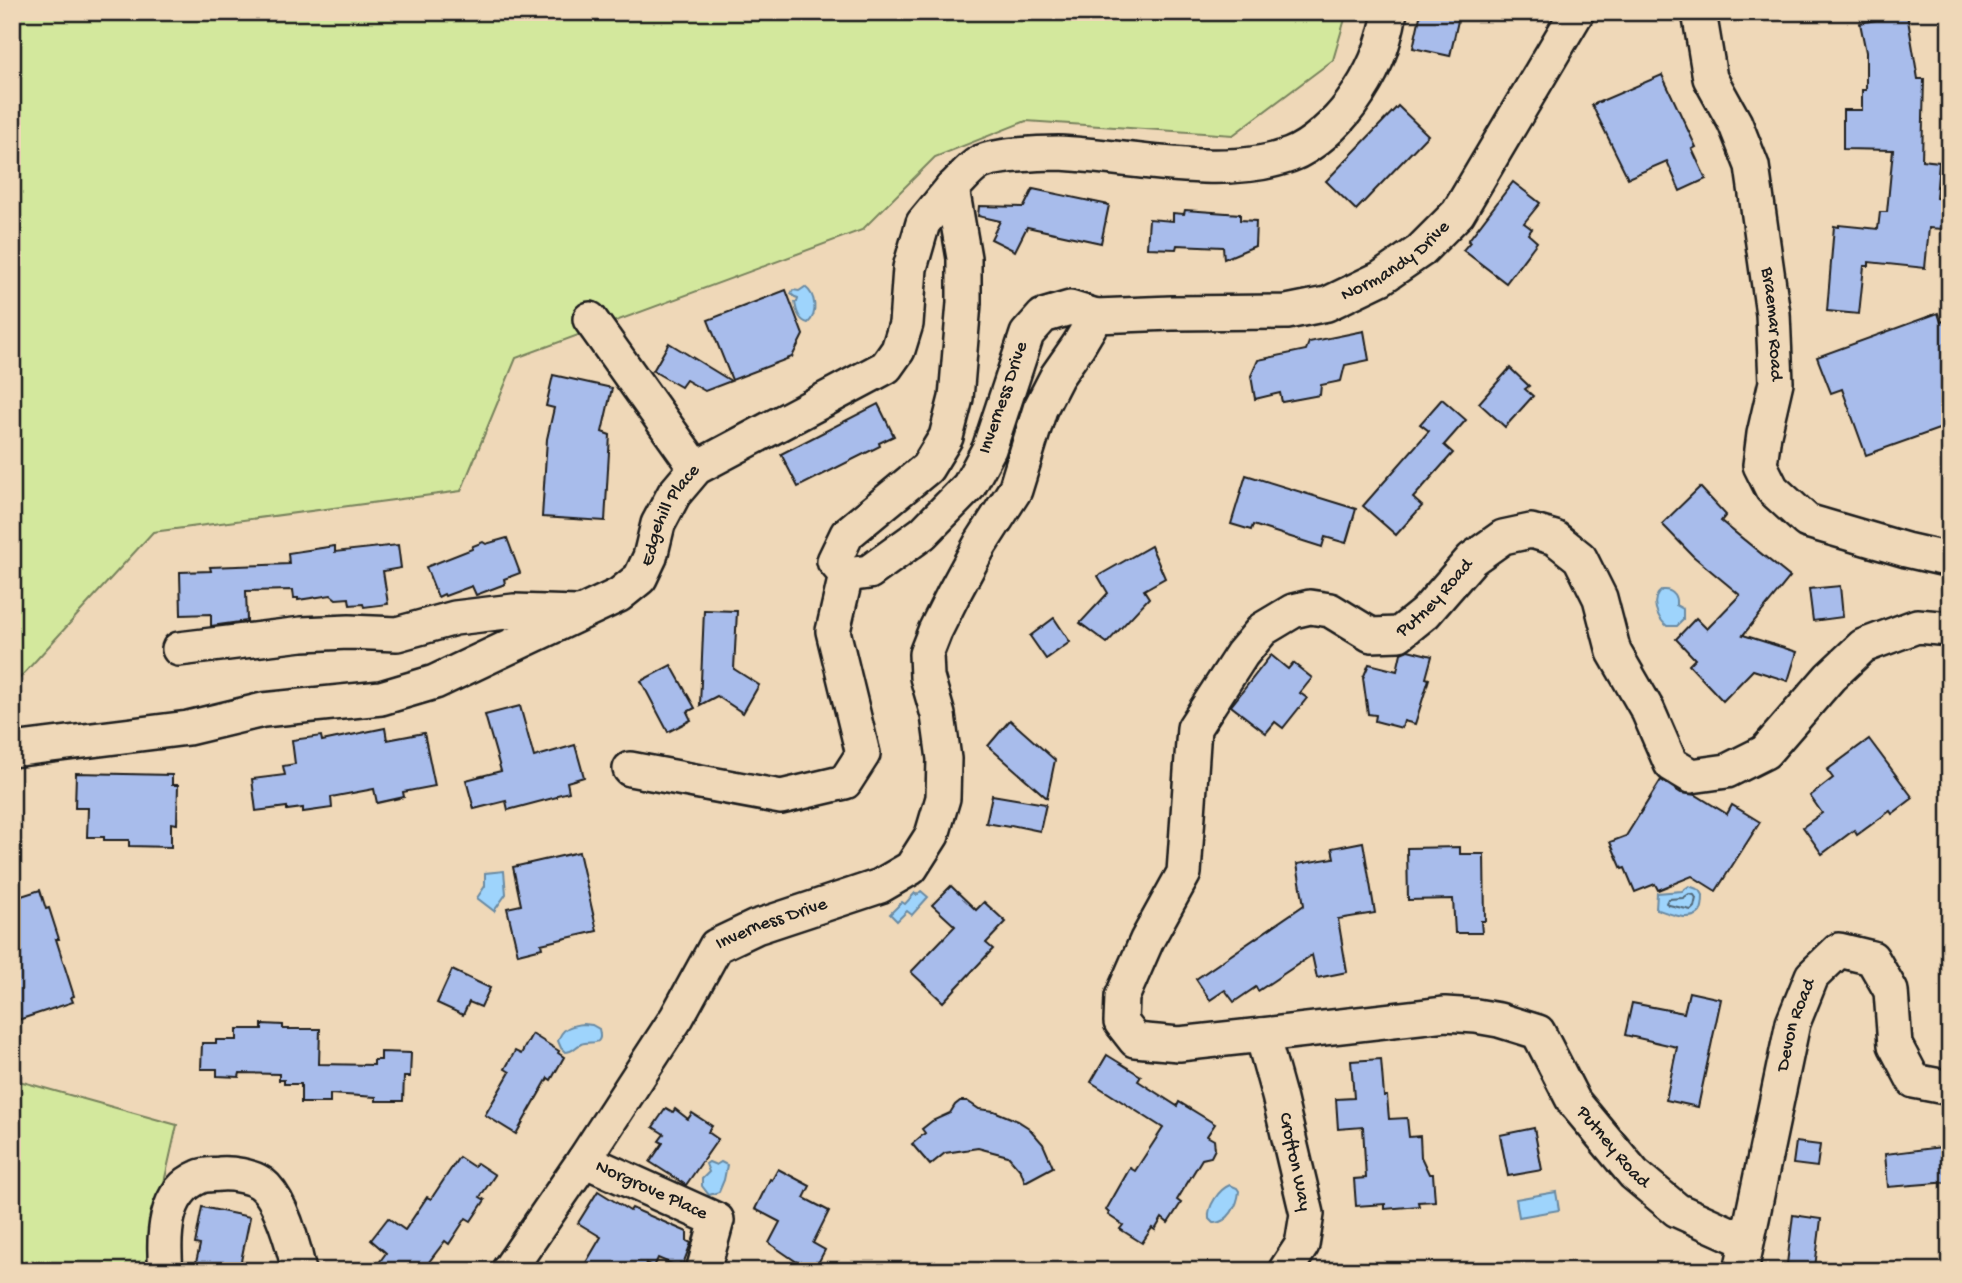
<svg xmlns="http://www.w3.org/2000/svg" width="1962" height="1283" viewBox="0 0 1962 1283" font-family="'Gochi Hand',sans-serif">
<rect width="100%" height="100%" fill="#efd8b8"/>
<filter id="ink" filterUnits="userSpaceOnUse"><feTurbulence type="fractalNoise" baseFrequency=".0143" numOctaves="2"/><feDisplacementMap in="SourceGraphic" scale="14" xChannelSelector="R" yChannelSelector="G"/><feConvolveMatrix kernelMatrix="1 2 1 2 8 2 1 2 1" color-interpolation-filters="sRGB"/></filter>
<g filter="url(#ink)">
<!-- green -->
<g fill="#d3e89d" stroke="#78825c" stroke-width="2">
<polygon points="12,12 1347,12 1333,60 1233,135 1026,121 935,157 862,230 516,358 461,491 153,532 18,680 12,668"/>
<polygon points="12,1079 177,1125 144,1271 12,1271"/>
</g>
<!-- water -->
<g fill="#9ed4fc" stroke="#6a8aa2" stroke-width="2">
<path d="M805,287C816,295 818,314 808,323C799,321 796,310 795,302H797L798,298L795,297L791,294L793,290L799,291Z"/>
<path d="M1662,590C1672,589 1677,595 1676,605L1683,609V620L1677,626H1667C1657,618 1649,599 1662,590Z"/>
<polygon points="504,871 506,894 494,911 477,898 485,886 485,873"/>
<path d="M1689,886L1700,890L1703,895C1703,900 1703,908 1700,912C1691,923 1667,913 1656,909L1657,893L1682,891Z"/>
<polygon points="921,891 928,897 912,915 907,911 897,921 890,914 902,902 905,904 915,893 917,895"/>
<path d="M584,1024L592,1025L599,1029C604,1048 591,1040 581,1044C573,1048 574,1052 565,1052L561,1048L558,1041C562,1028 571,1025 584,1024Z"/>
<polygon points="721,1162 727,1165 724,1180 719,1192 709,1195 702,1186 702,1179 709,1172 706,1164 709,1162 716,1165"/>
<path d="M1230,1185L1237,1188L1239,1191C1238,1205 1228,1224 1213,1223L1209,1219C1207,1207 1219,1189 1230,1185Z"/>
<polygon points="1556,1192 1559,1210 1519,1217 1516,1199"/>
</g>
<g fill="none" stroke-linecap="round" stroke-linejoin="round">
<!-- shore -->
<polygon stroke="#506676" stroke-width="2" points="1689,894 1694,895 1696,898 1694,907 1691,910 1669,905 1666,903 1668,899 1683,898"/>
</g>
<!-- building -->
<g fill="#a8bceb" stroke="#1c1c1c" stroke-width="2">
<polygon points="1421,12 1460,12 1450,56 1413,48"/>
<polygon points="1907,14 1918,79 1924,79 1922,160 1939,162 1936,198 1946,199 1943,229 1929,228 1925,268 1869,262 1869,266 1864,266 1859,314 1827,311 1834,226 1839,227 1839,225 1878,229 1880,212 1887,212 1893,150 1843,149 1843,110 1862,110 1862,90 1866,90 1866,52 1860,23"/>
<polygon points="1662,75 1696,147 1692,149 1706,179 1680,191 1667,161 1628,178 1592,105"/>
<polygon points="1398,106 1428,135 1356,210 1326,181"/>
<polygon points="1513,182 1540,203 1524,223 1532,229 1528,234 1537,242 1506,283 1463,250 1470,242 1468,241"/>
<polygon points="1033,189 1109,205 1101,243 1027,227 1015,251 991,239 1000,221 978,216 979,206 1024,207"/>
<polygon points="1185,210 1240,214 1240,220 1256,221 1255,246 1224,259 1223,247 1177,245 1176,249 1147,248 1149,219 1173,221 1173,213 1184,214"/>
<polygon points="786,290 803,335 792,357 732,380 708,320"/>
<polygon points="1938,313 1941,322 1950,319 1950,425 1866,455 1842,389 1831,393 1817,357"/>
<polygon points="1364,331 1369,360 1345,365 1341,381 1321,385 1320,395 1282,402 1280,393 1255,399 1251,376 1258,360 1306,350 1309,342"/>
<polygon points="669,343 731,381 705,391 686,380 681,387 653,371"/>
<polygon points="1510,368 1529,386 1525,389 1533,396 1505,427 1479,403"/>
<polygon points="553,375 612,388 602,432 610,435 605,521 542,517 547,439 554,408 546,406"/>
<polygon points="1442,399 1466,420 1444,445 1453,453 1413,498 1422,506 1396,535 1363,506 1429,431 1420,424"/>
<polygon points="878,404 894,436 879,443 880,446 798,487 781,454"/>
<polygon points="1246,475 1356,509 1346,543 1325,537 1322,547 1253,525 1251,530 1231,524"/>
<polygon points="1700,487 1726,515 1721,521 1790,577 1743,635 1797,652 1788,681 1753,670 1723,701 1689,665 1695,659 1676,639 1696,618 1707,629 1740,595 1693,556 1662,524"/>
<polygon points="507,538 520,573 504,579 505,584 476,595 472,586 445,596 444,594 438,597 426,567 472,549 473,546 483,542 486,544"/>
<polygon points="398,545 401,568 383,571 388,604 364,607 363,604 350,605 349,598 336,599 331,595 298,600 298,598 294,598 293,590 246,591 247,621 211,626 211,614 181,615 180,572 211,571 210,567 289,564 288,553 335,546 335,552"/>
<polygon points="1151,546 1165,578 1144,590 1149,598 1107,643 1080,623 1108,593 1098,576"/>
<polygon points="1840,586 1843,617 1813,621 1809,589"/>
<polygon points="704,610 737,611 734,669 759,685 743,713 717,696 700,705"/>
<polygon points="1054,618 1070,642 1046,659 1030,636"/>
<polygon points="1408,650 1432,656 1426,678 1429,679 1415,724 1404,721 1402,728 1375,721 1376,715 1368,714 1363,678 1369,664 1397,671 1401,653"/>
<polygon points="1271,655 1288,669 1293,663 1312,678 1300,693 1307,698 1283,728 1275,722 1266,733 1231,706"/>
<polygon points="671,665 695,708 687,712 691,720 668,732 641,681"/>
<polygon points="520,706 534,757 575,745 584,777 567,782 569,792 557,795 557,797 508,810 506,801 474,809 466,780 501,771 485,715"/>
<polygon points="1010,720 1055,760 1047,798 988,746"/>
<polygon points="385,728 387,740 424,733 435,786 403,792 404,797 377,803 374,789 331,797 332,808 303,812 303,808 287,810 287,807 256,811 252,779 285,775 283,766 295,764 292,740 321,736 322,741"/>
<polygon points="1869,739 1913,798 1892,814 1890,811 1857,835 1854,830 1822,854 1803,827 1822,813 1810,796 1833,778 1827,770"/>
<polygon points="76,773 172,775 172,785 178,785 177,824 171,823 171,847 129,846 129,840 104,840 104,837 87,837 88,808 75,808"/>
<polygon points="1661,780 1681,793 1696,795 1727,814 1732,805 1760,822 1716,891 1692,876 1658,890 1655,884 1635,892 1625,868 1622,869 1610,842 1626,836"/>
<polygon points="992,795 1046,804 1040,831 1011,825 1009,827 986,823"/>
<polygon points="1363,842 1375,913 1338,919 1347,972 1317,978 1312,955 1258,991 1256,987 1234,1002 1225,990 1210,1000 1196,979 1304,905 1297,864 1334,858 1332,848"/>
<polygon points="1460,847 1460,854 1484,854 1485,921 1481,921 1482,933 1455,933 1453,899 1408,900 1407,848"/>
<polygon points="579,852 597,931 541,944 542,948 518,954 507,908 521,905 513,867"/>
<polygon points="951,886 976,910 984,902 1006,922 986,943 993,949 943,1002 911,972 955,926 932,905"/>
<polygon points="40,890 46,909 49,908 59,939 56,939 74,996 71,997 73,1002 12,1022 12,944 20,942 12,917 12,899"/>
<polygon points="452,970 490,988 481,1007 469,1002 463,1015 437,1003"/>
<polygon points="1689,992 1721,999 1698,1107 1666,1100 1677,1047 1625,1035 1632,1003 1684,1013"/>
<polygon points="262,1024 283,1025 283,1029 320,1029 319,1064 374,1065 374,1060 381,1060 381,1052 411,1053 410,1077 404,1077 403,1101 376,1101 376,1097 330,1094 330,1103 301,1103 301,1084 284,1084 284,1080 279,1080 279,1074 240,1073 239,1077 217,1076 217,1069 201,1069 202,1043 216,1043 216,1040 237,1040 237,1029 262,1029"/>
<polygon points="532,1034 559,1051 558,1053 564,1057 551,1080 548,1078 516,1134 485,1115 510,1072 505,1069 515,1051 521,1054"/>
<polygon points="1107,1055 1141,1076 1138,1081 1177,1106 1179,1102 1215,1124 1207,1136 1214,1140 1215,1149 1211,1157 1202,1159 1177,1200 1181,1203 1168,1223 1162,1218 1155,1230 1152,1228 1142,1243 1120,1229 1123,1225 1108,1215 1109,1213 1106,1210 1130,1168 1135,1171 1163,1128 1091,1082"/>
<polygon points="1381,1059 1384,1096 1387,1096 1389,1119 1407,1118 1409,1137 1420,1136 1421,1157 1429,1174 1433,1174 1435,1201 1418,1202 1419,1206 1385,1209 1385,1204 1356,1206 1354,1179 1366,1178 1363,1127 1338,1129 1336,1099 1354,1098 1351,1061"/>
<polygon points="960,1101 967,1101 979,1109 994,1111 1018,1121 1029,1128 1043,1144 1053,1167 1025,1182 1021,1171 1008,1156 978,1148 945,1153 930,1165 912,1144 925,1133 922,1129 932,1121 950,1113 955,1105"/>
<polygon points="666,1108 673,1112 675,1109 688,1119 692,1113 712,1126 708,1132 718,1139 686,1185 650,1162 663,1143 659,1141 664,1134 653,1127"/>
<polygon points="1534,1128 1542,1170 1508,1176 1500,1135"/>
<polygon points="1796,1142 1820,1145 1817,1167 1793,1164"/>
<polygon points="1950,1146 1950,1182 1888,1187 1885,1154"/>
<polygon points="459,1157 474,1167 477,1163 495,1175 480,1197 485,1200 471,1221 466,1218 449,1244 445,1241 422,1271 373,1271 386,1253 371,1240 388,1218 405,1230 427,1197 431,1199"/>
<polygon points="778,1169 810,1186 804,1198 829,1211 813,1243 825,1250 814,1271 810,1271 769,1243 780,1222 755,1209 770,1179 772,1180"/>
<polygon points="598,1191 630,1211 632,1208 687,1232 687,1241 691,1243 683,1264 680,1263 679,1267 658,1258 654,1267 646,1263 642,1271 581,1271 601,1237 578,1223"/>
<polygon points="202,1207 250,1217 239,1271 194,1271 200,1245 195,1244"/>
<polygon points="1793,1215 1821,1219 1815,1267 1787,1264"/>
</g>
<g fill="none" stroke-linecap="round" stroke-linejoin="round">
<!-- minor casing -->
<g stroke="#1c1c1c" stroke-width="38">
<g id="minor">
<path id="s1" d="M1699,12L1710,78L1735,123L1752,166L1773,314L1776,382L1764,434L1760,465L1772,489L1807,521L1906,550L1950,560"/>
<path id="s2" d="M1096,316L1172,313L1287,312L1327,304L1381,278L1420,251L1458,213L1577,12"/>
<polyline points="590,319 696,468"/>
<polyline points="179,649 302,634 349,632 397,634 455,618 514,611 576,613"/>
<path id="s3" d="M12,750L188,728L263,710L381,698L435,682L619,595L640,578L650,557L658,524L674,494L696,468L886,367L898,350L906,324L910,268L923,223L952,188"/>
<polyline points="630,769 781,797 845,782 863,754 833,631 846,575"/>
<path id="s4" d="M1262,1035L1445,1014L1476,1016L1499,1020L1538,1032L1574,1102L1634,1174L1677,1210L1746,1241"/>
<path id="s5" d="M584,1160L717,1220L703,1271"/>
<path d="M166,1271C163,1238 163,1192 199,1177C205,1174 213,1175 220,1174C231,1173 251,1176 261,1183C281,1198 294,1248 299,1271"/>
<path id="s6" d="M508,1271L584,1160L677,1017L716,946L756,927L880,886L911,868L932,835L943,798L944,759L938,715L927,677L926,654L935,631L954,593L981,543L1015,490L1040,409L1057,376L1078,346L1096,316L1070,308L1043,316L1027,334L989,449L969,486L923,533L869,572L846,575L834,561L847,534L927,468L946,437L956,398L964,303V258L952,188C960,181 969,169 979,163C993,155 1041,153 1058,153C1130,156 1222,180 1290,155C1312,147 1337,123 1351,104C1372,75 1384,48 1390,12"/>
<path id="s7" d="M1285,1271L1302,1245L1307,1214L1279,1096L1262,1035L1179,1044L1135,1040L1121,1022L1122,997L1147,940L1184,873L1194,728L1242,654L1263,629L1293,611L1310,607L1330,610L1371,635L1399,634L1425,613L1472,559L1503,537L1531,531L1555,538L1580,558L1600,598L1614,652L1648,711L1671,764L1691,776L1727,771L1765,752L1830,677L1863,646L1917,626L1950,629"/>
<path id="s8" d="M1741,1271L1793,1023L1812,976L1839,950L1872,958L1891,991L1895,1045L1914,1081L1950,1088"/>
</g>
</g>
<!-- minor -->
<use href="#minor" stroke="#efd8b8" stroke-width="33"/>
</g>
</g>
<g text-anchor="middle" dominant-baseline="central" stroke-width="7" stroke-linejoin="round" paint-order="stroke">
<!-- street labels -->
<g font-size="19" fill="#1c1c1c" stroke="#efd8b8">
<text stroke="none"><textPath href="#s2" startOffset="313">Normandy Drive</textPath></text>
<text stroke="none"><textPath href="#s1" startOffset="324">Braemar Road</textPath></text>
<text transform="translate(1004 398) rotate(-71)">Inverness Drive</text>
<text stroke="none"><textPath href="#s3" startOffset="730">Edgehill Place</textPath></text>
<text stroke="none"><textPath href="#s7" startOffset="1027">Putney Road</textPath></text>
<text stroke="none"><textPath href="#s6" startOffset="446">Inverness Drive</textPath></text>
<text stroke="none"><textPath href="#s8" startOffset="252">Devon Road</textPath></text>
<text stroke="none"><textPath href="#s4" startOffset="418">Putney Road</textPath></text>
<text transform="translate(1294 1162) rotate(78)">Crofton Way</text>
<text stroke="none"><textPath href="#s5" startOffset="74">Norgrove Place</textPath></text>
</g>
</g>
<!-- margin -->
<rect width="1962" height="1283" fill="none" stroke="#efd8b8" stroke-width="42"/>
<rect x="21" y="21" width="1920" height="1241" fill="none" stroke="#1c1c1c" stroke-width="2.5" filter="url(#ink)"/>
</svg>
